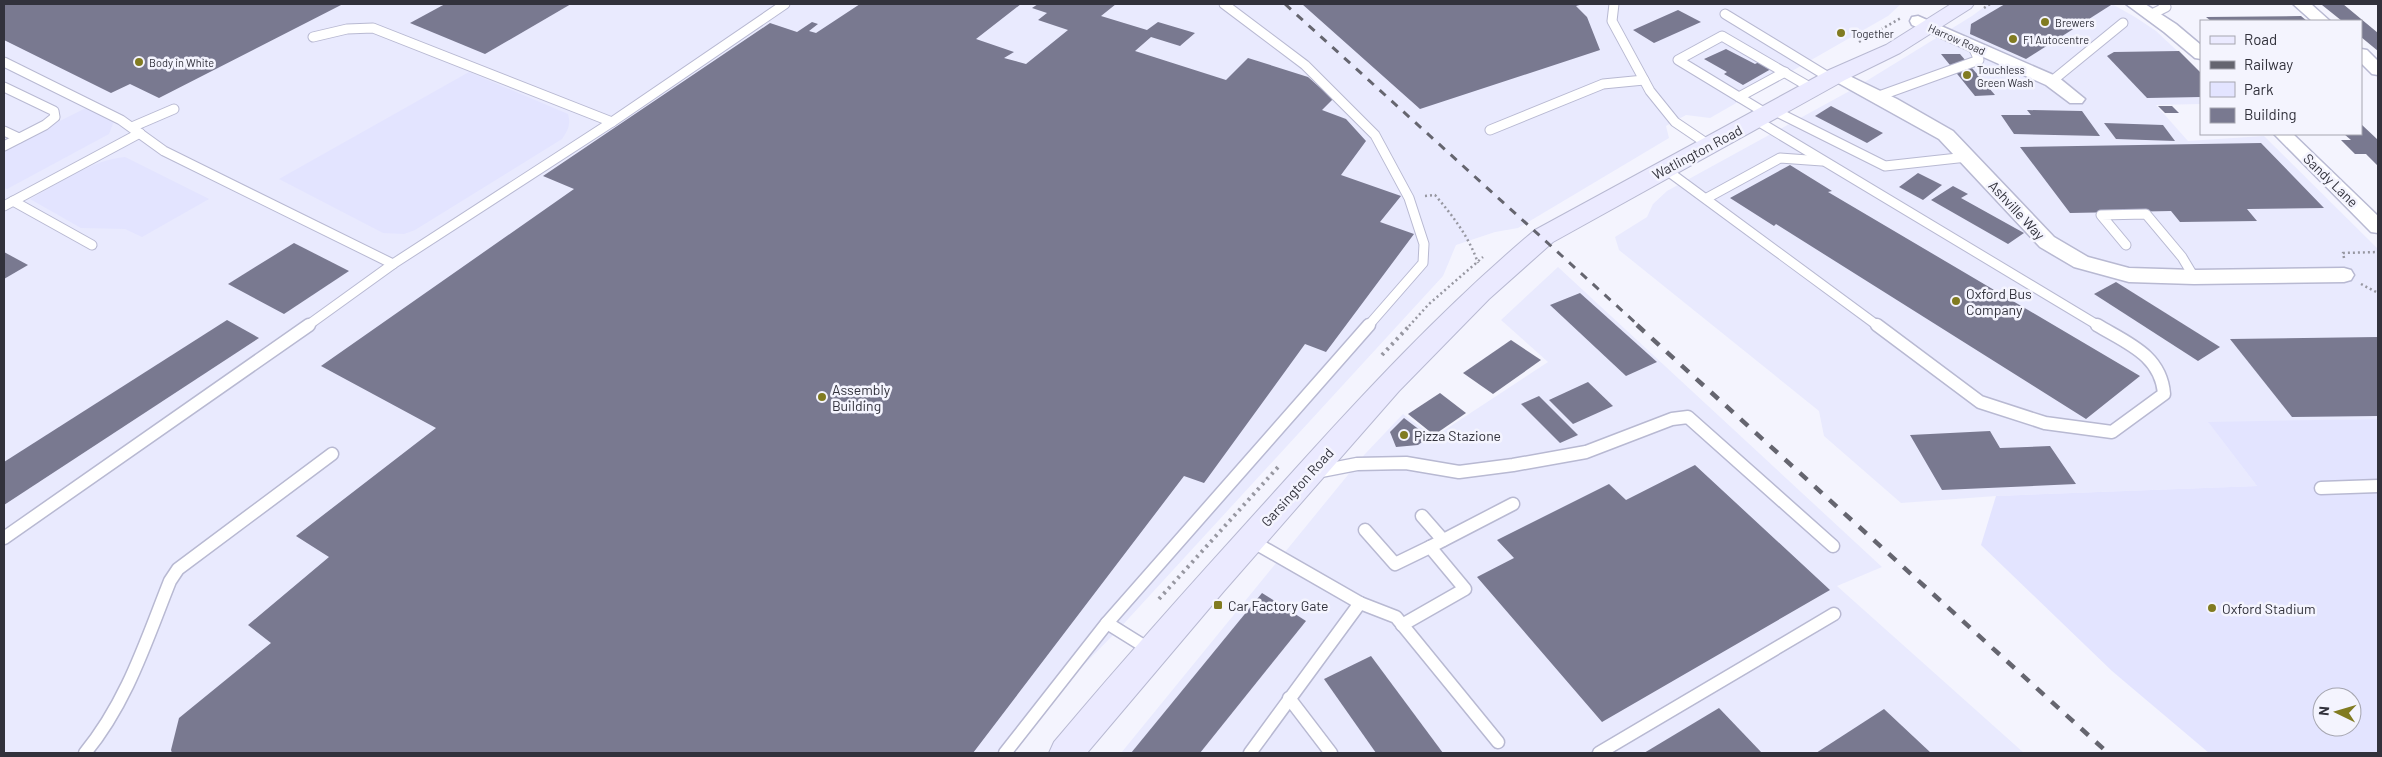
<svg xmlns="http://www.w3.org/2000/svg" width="2382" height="757" viewBox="0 0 2382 757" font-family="Barlow,sans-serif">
<rect width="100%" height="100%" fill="#f4f4fe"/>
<!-- built -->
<g fill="#e9eafe">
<polygon points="4,4 1901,4 1888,16 1710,118 1686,115 1666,126 1669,138 1518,228 1495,232 1456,245 1443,276 1118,630 1063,686 1009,753 4,753"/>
<polygon points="1988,4 2112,4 2135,17 2156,31 2201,73 2201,104 2156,105 2188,141 2264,136 2378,249 2378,419 2209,423 2257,486 1996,496 1901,503 1824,436 1819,411 1619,250 1615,237 1647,217 1653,204 1667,191 1855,88 1972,16"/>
<polygon points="1558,267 1882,567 1837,586 2024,753 1121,753 1365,454 1403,414 1434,437 1548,362 1501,320"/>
</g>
<!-- green -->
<g fill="#e3e4ff" fill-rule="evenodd">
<path d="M469,72L568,114C571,125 568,130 562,139L415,230L404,234L383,233L279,179Z"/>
<polygon points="86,108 114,121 109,134 7,189 4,188 4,149"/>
<path d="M125,157L209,199L142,237L125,229L81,228L30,199C60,183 92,160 125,157Z"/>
<path d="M2378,419V753H2209L2112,671L1981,545L1996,496L2257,486L2208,422ZM2322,697H2352V727H2322Z"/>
</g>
<!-- building -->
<g fill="#797990">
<polygon points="4,4 343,4 159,98 130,84 111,93 4,40"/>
<polygon points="445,4 571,4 485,54 410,23"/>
<polygon points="860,4 1021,4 976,39 1014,52 1004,58 1026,64 1068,30 1038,20 1047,13 1032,8 1038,4 1116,4 1101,16 1147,30 1158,22 1195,33 1180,46 1151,37 1135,51 1226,80 1248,58 1308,77 1333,99 1322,110 1346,119 1366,141 1341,175 1401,196 1380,222 1414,234 1326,352 1305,344 1204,483 1184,476 973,753 172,753 171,750 179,718 271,643 248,625 329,557 296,536 436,428 321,366 574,189 543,176 770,23 797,32 812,22 818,24 809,31 816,33"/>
<polygon points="1302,4 1583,4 1576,6 1587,17 1600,50 1420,109"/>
<polygon points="2005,4 2109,4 2111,5 2026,59 1970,34 1971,24"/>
<polygon points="2343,4 2378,33 2378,51 2361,37 2361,21 2342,21 2322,5"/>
<polygon points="1678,10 1701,22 1654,43 1633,30"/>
<polygon points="2301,16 2307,21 2211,21 2206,17"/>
<polygon points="1726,49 1755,64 1759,62 1771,69 1743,85 1724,74 1727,72 1704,59"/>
<polygon points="2179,51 2201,73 2201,97 2147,98 2107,56 2114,52"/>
<polygon points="1941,54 1960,54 1995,95 1975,96"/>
<polygon points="1831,106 1883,133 1867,143 1815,116"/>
<polygon points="2158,106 2172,106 2179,113 2165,113"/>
<polygon points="2027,110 2082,111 2100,136 2014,134 2001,115 2031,115"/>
<polygon points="2104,123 2163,125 2175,141 2116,139"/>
<polygon points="2361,124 2378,140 2378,166 2366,154 2355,154 2341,140 2351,140 2344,134 2361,134"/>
<polygon points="2261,143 2324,208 2247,209 2257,221 2180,222 2171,211 2070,213 2020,147"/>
<polygon points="1790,165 1832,191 1828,192 2140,376 2086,419 1776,224 1774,226 1730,198"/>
<polygon points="1918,173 1942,185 1923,200 1899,187"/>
<polygon points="1953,186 1968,194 1961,198 2024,233 2008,244 1931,200"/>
<polygon points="294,243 349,271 284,314 228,284"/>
<polygon points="4,252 28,265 4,279"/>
<polygon points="2116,282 2220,347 2198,361 2094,294"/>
<polygon points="1580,293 1657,362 1626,376 1550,305"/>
<polygon points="227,320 259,338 4,505 4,462"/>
<polygon points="2378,337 2378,416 2292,417 2230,339"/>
<polygon points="1511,340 1541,360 1493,394 1463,373"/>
<polygon points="1588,382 1613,406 1573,424 1549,400"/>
<polygon points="1440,393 1466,413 1434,435 1408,414"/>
<polygon points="1539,396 1578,435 1560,443 1521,404"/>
<polygon points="1404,418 1429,437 1418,445 1396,447 1390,432"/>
<polygon points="1990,431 2000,448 2050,446 2076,484 1942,490 1910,435"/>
<polygon points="1695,465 1830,590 1602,722 1477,577 1514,558 1497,540 1609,484 1626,500"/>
<polygon points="1262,593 1306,621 1200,753 1131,753"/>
<polygon points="1371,656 1443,753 1376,753 1324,679"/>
<polygon points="1719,708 1762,753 1644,753"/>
<polygon points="1884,709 1931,753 1816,753"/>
</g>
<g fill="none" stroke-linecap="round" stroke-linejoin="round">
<!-- service-far1 casing -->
<g stroke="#b8b9d2" stroke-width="11">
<g id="service-far1">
<polyline points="1224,4 1305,65 1375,135 1409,198 1424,244 1423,263 1368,326"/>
<polyline points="1614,4 1612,21 1650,91 1675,122 1709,145"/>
<polyline points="1725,14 1830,78"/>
<polyline points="2150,15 2166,7 2163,4"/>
<polyline points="313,37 347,29 373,28 612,122"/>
<polyline points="4,62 121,120 164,151 393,264"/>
<polyline points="2052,81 2123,23"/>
<polyline points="4,87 54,111 55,117 45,125 4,146"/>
<polyline points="1879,96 1979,60 1972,45"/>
<polyline points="1739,97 1785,72"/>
<polyline points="1773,110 1885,166 1967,157"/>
<polyline points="1767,114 1678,60 1722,36 1813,89"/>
<polyline points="1756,120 2099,326"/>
<polyline points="132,127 174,109"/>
<polyline points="1490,130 1603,84 1644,80"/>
<polyline points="4,131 19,138"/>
<polyline points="1665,169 1878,326"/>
<polyline points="1707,198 1780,158 1822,161"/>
<polyline points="13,201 92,245"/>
<polyline points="4,206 140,133"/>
<polyline points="2126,245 2101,215 2146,214 2182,257 2194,277"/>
<polyline points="307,326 393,264 612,122 785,4"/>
</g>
</g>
<!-- service casing -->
<g stroke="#b8b9d2" stroke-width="15">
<g id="service">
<path d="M1877,325L1980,402L2045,423L2112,432L2164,394C2161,355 2127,343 2097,325"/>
<polyline points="1316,472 1357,464 1406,463 1459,472 1513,465 1586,452 1672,419 1688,417 1833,546"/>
<polyline points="2321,488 2378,486"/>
<polyline points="1422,516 1443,540"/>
<polyline points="1365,530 1395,564 1430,547 1465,589 1402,625"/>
<polyline points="4,538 309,325"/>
<polyline points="1250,540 1360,603 1250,753"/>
<polyline points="1430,547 1513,504"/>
<polyline points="1360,603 1396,617 1498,742"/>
<polyline points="1152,651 1107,623 1369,325"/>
<polyline points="1289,698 1331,753"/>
<path d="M85,753C127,702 146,641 170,581L178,569L332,454"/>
<polyline points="1005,753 1107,623"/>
<polyline points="1599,753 1834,614"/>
</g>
</g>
<!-- minor casing -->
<g stroke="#b8b9d2" stroke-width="3">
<g id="minor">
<polygon points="2126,4 2145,4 2176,24 2201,45 2201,59 2195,58 2164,32"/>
<polygon points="2293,4 2311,4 2330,21 2312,21"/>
<polygon points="1918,16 2058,77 2085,99 2082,103 2070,103 2046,85 1912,25 1910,21 1912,17"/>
<polygon points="2361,49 2367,50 2378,61 2378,75 2372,74 2361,63"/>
<polygon points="1837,70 1897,99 1953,131 2054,237 2088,257 2129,268 2194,270 2344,268 2351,270 2354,275 2351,280 2344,282 2194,284 2129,282 2074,267 2040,247 1939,139 1831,79 1828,75 1831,71"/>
<polygon points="2274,134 2293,134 2378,216 2378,233 2371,232"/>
</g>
</g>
<!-- secondary casing -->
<g stroke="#b8b9d2" stroke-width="2">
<path id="secondary" d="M1951,4H1974L1971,8L1900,53L1845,80L1553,242L1489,299L1399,391L1224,591L1087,753H1049L1054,742C1127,655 1203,571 1279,487C1360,397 1442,308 1535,230L1829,70L1886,45Z"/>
</g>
<!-- path-far1 -->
<g stroke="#9797a1" stroke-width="2.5" stroke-dasharray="2 3" stroke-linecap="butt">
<polyline points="1984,8 1990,4"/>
<polyline points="1859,42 1901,18"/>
<path d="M1425,196L1435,195C1453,216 1469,237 1478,263"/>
<polyline points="2344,258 2343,253 2378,252"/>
<polyline points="2361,284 2378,293"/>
<polyline points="1409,326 1429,304 1483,257"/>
</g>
<!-- path -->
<g stroke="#9797a1" stroke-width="4" stroke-dasharray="2.5 4.5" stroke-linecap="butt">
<polyline points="1382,355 1410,325"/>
<polyline points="1159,599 1279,466"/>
</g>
<!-- service-far1 -->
<use href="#service-far1" stroke="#fff" stroke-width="9"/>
<!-- service -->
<use href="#service" stroke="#fff" stroke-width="12"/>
<!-- minor -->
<use href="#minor" fill="#fff" fill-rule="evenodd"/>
<!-- secondary -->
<use href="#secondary" fill="#ebeaff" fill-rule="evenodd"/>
<!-- rail-far1 -->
<polyline stroke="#65656f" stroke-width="3" stroke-dasharray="8 8" stroke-linecap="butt" points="1285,4 1639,326"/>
<!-- rail -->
<polyline stroke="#65656f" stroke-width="4.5" stroke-dasharray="10 10" stroke-linecap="butt" points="1637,325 2108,753"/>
</g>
<!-- markers -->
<g fill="#817b21" stroke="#f4f4fe" stroke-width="2">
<circle cx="2045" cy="22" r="5"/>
<circle cx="1841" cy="33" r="5"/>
<circle cx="2013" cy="39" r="5"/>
<circle cx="139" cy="62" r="5"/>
<circle cx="1967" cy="75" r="5"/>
<circle cx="1956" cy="301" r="5"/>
<circle cx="822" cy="397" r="5"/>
<circle cx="1404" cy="435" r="5"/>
<rect x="1213" y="600" width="10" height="10" rx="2.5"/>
<circle cx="2212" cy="608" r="5"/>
</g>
<g text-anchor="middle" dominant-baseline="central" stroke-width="5" stroke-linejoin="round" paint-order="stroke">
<!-- far-poi labels -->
<g font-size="11" fill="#32323c" stroke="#f4f4fe" text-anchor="start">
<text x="2055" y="22">Brewers</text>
<text x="1851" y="33">Together</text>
<text x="2023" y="39">F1 Autocentre</text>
<text x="149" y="62">Body in White</text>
<text x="1977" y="69">Touchless<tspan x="1977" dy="13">Green Wash</tspan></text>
</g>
<!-- far-street labels -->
<g font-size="11" fill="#32323c" stroke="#f4f4fe">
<text transform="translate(1957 39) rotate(24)">Harrow Road</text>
</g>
<!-- street labels -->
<g font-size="14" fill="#32323c" stroke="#f4f4fe">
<text transform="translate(1697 152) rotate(-28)">Watlington Road</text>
<text transform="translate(2331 180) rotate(44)">Sandy Lane</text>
<text transform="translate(2017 210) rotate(47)">Ashville Way</text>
<text transform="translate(1297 487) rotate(-48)">Garsington Road</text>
</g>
<!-- poi labels -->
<g font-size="14" fill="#32323c" stroke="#f4f4fe" text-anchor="start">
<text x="1966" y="293">Oxford Bus<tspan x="1966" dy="16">Company</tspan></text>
<text x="832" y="389">Assembly<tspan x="832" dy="16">Building</tspan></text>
<text x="1414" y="435">Pizza Stazione</text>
<text x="1228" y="605">Car Factory Gate</text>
<text x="2222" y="608">Oxford Stadium</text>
</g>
</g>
<!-- border -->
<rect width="2382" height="757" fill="none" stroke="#32323c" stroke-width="10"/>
<!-- legend -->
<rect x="2200" y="20" width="162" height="115" fill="#f4f4fe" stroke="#a6a6b0"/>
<rect x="2210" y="36" width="25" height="8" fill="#ebeaff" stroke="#a6a6b0"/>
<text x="2244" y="45" font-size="15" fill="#32323c">Road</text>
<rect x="2210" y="61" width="25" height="8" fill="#65656f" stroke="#a6a6b0"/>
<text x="2244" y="70" font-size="15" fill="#32323c">Railway</text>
<rect x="2210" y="82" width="25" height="15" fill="#e3e4ff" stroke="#a6a6b0"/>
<text x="2244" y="95" font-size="15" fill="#32323c">Park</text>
<rect x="2210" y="108" width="25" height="15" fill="#797990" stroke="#a6a6b0"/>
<text x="2244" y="120" font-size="15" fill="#32323c">Building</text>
<!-- north arrow -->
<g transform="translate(2337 712) rotate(275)"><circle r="24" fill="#f4f4fe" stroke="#a6a6b0"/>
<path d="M0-4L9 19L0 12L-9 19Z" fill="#817b21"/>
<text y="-8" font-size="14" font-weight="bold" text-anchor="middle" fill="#32323c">N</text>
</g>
</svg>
